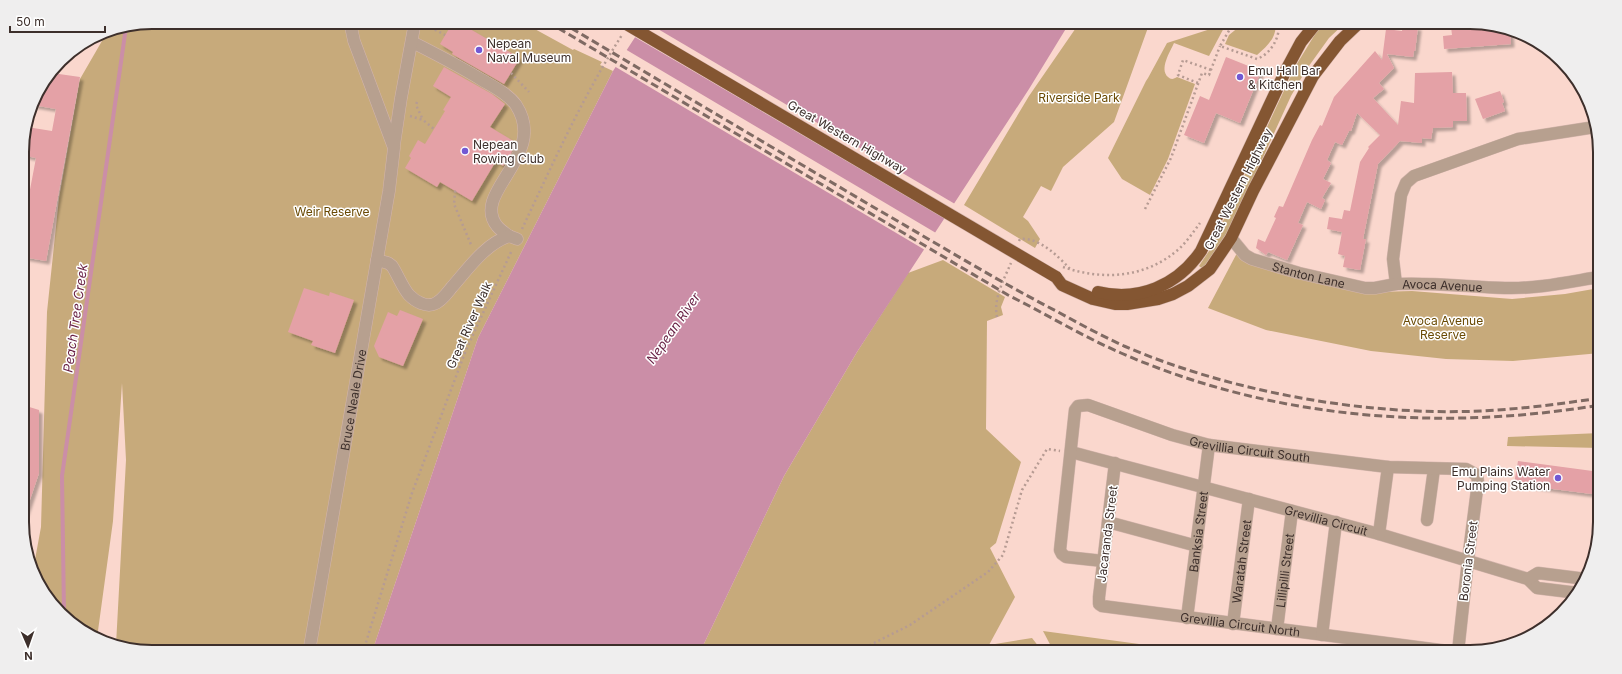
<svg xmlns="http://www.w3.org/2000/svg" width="1622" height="674" viewBox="0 0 1622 674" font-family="Inter,sans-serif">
<defs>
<filter id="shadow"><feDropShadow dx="3.5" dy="3.5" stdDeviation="1" flood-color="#0004"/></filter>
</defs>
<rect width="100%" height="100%" fill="#fad7cd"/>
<!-- green -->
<g fill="#c7aa7b">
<polygon points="152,22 522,22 573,50 574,49 602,62 600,65 613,71 478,338 372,652 152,652 116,645 126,460 122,383 113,521 97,638 49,601 34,565 41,527 47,312 59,198 80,79 106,34 105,31"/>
<polygon points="1080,22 1150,22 1114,122 1063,167 1051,191 1041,186 1023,217 1028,221 1040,239 1035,248 964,205 1029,96"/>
<path d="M1245,22H1275C1278,37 1267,46 1257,55L1225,44L1229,35Z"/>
<polygon points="1324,22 1346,22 1329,38 1306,70 1291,96 1234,221 1222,243 1203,269 1199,266 1209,251 1295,67 1317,31"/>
<path d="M1226,24L1209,56L1174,43C1170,52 1159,69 1168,77C1171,80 1174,79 1177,77L1195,84L1168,159L1150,195L1122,179L1108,158L1146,81L1148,78L1167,43Z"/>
<polygon points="1237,253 1375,292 1412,291 1512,299 1565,294 1599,288 1600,353 1513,361 1446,359 1371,351 1266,330 1208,308"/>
<polygon points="943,260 1005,297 1001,307 1003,315 987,321 986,429 1021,462 996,543 990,548 1015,597 989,645 1032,638 1043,652 986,652 988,646 975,652 700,652 784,476 857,352 908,273"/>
<polygon points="1600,433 1600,448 1507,446 1508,437"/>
<polygon points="1043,631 1176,649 1176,652 1054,652"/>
</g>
<!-- water -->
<polygon fill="#cb8ea7" points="645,22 1070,22 1029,89 857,352 784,476 700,652 372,652 478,338 613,71"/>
<!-- pier -->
<g fill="#fad7cd">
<polygon points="642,22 646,22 955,204 946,219 633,36"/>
<polygon points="625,49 936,233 925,250 614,66"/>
</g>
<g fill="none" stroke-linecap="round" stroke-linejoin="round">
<!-- stream -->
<polyline stroke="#cb8ea7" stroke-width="4" points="64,613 62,476 126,27"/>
</g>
<!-- building -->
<g fill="#e4a1a6" filter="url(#shadow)">
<polygon points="453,22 458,22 520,58 504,84 452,54 453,52 440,44"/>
<polygon points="1403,25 1418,27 1415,51 1414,51 1413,57 1387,54 1394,68 1379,83 1384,89 1373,98 1398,125 1401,101 1414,103 1415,73 1452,72 1453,93 1466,93 1467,121 1453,121 1453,127 1433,128 1431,139 1422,138 1422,143 1400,141 1378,164 1363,239 1366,239 1360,270 1343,267 1345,256 1338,254 1342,232 1327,229 1329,217 1342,219 1344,210 1350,211 1360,162 1369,148 1368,147 1380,135 1357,113 1351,131 1349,131 1342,145 1335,142 1327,160 1331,163 1323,179 1331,183 1322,198 1325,200 1321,209 1307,202 1298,223 1303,225 1287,260 1268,252 1266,255 1256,248 1258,239 1265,242 1276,218 1274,217 1279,206 1283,207 1312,140 1320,125 1322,126 1334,97 1375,51 1382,60 1386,29 1402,31"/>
<polygon points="1483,25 1485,25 1485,28 1496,27 1510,30 1511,44 1444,49 1443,36 1452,35 1451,27"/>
<polygon points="1226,57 1261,71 1240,123 1216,113 1204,143 1184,135 1200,96 1209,100"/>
<polygon points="444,67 492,94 505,104 490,127 515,142 511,154 503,166 496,161 472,201 440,182 437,187 405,168 411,158 409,156 418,140 425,144 445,111 443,110 451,97 433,86"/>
<polygon points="52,73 80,77 46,261 23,257 22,216 25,216 36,158 22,155 22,143 27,127 52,131 56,109 33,105 35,95"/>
<polygon points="1500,91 1504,102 1502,103 1505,111 1483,119 1475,99"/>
<polygon points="304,288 329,296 330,292 354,300 335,353 311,345 313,341 288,332"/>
<polygon points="400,310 423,319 403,366 379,357 374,346 388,312 397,316"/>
<polygon points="23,405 39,410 39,473 25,514 23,513"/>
<polygon points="1518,461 1600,472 1600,495 1514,484"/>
</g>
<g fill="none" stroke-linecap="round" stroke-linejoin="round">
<!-- minor casing -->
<g stroke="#d4b5ad" stroke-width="13">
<g id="minor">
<path d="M412,42C436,54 459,66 482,80C494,87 508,94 516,105C549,156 470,192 497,226C500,230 505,233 509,236"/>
<path id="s1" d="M1595,127L1518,139L1414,176L1406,183L1401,195L1393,259L1396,284C1432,282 1469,287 1505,288C1537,289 1568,282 1599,277"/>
<polyline points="394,145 401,98 415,22"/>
<path id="s2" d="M1231,238L1245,255L1252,259L1299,273L1365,288H1375L1396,284"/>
<path d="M377,260L388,263L392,266C398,275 402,287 409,295C416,302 426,307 434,304C442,301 447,293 452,287C468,269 485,244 509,236L517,239"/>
<path id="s3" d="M1071,452L1379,534L1528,579L1537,588L1578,593"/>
<path id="s4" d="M1115,463L1099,597V604L1102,606L1455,652"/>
<polyline points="1427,520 1434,469"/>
<polyline points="1108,522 1197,546"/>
<polyline points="1379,534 1388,467"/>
<path id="s5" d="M1103,561L1066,557L1062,554L1060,550L1075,410L1078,406L1088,405L1172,435L1209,445L1388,467L1466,469L1477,475L1478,482L1468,560L1458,652"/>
<polyline points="1528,579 1538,573 1586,579"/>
<path id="s6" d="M1187,618L1209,445"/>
<path id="s7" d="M1233,624L1249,499"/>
<path id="s8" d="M1277,629L1292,511"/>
<polyline points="1322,635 1336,522"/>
<path id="s9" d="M309,652L377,260L389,191L394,148L354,41L350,22"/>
</g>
</g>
<!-- highway casing -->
<g stroke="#d4b5ad" stroke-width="13">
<g id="highway">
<polyline points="1056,277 1062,285 1093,299 1115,304 1127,304 1158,299 1173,294 1188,286 1210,269 1231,238 1253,191 1313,76 1340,41 1360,22"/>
<path d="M1098,292C1139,302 1178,285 1201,251L1286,70L1301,42L1317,22"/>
</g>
</g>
<!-- path -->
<g stroke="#b69b93" stroke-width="2.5" stroke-dasharray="2 3" stroke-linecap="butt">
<path d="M1234,22L1220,46L1257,59C1272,53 1280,37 1279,22"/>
<polyline points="426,25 445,35"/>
<polyline points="511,73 529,92"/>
<polyline points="1198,83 1178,75 1183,60 1211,70"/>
<polyline points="417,102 416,105 423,120"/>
<polyline points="410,116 423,120 434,129"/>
<polyline points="456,191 455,192 454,204 472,247"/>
<polyline points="1145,209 1171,158 1202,73 1209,75 1220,46"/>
<path d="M522,229C553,163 583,96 622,35"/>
<path d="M1019,241L1020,239C1039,237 1058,256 1070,269"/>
<path d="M1063,267C1104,281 1148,278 1181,247C1188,240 1194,231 1200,223"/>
<path d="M997,317C993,299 1004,279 1011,263"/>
<polyline points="363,652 412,493 466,350 512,250"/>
<polyline points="856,652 910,625 988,572 1003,555 1022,490 1047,449 1060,451"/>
</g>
<!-- minor -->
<use href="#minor" stroke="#b7a08f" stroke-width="12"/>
<!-- highway -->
<use href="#highway" stroke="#845632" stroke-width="12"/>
<!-- rail -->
<g stroke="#7f6a63" stroke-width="3" stroke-dasharray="8 4" stroke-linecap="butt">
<path d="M548,22L1008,295C1046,314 1082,336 1121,353C1272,419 1438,432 1600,405"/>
<path d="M561,22C665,84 770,146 875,208C936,243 996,280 1058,312C1080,324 1102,336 1124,346C1231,392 1364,416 1481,411C1521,409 1560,404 1600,398"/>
</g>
<!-- highway-bridge casing -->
<g stroke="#d4b5ad" stroke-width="13" stroke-linecap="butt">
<polyline id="highway-bridge" points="623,22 1056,277"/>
</g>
<!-- highway-bridge -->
<use href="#highway-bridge" stroke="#845632" stroke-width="12"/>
</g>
<!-- markers -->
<g fill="#7259d3" stroke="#fff" stroke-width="1.5">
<circle cx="479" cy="50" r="4"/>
<circle cx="1240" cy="77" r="4"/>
<circle cx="465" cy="151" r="4"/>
<circle cx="1558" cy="478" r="4"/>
</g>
<g text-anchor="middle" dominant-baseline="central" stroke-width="3" stroke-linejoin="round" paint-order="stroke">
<!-- poi labels -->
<g font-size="12" fill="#3d2f2b" stroke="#fff" text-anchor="start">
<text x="487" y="43">Nepean<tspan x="487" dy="14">Naval Museum</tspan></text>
<text x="1248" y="70">Emu Hall Bar<tspan x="1248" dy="14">&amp; Kitchen</tspan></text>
<text x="473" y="144">Nepean<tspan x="473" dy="14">Rowing Club</tspan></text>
<text x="1550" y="471" text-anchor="end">Emu Plains Water<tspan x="1550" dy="14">Pumping Station</tspan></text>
</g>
<!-- park labels -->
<g font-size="12" fill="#694903" stroke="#fff">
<text x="1079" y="97">Riverside Park</text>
<text x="332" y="211">Weir Reserve</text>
<text x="1443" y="320">Avoca Avenue<tspan x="1443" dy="14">Reserve</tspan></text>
</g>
<!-- street labels -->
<g font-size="12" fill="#3d2f2b" stroke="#fff">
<text transform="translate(847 137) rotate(30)">Great Western Highway</text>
<text transform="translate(1238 189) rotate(-63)">Great Western Highway</text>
<text stroke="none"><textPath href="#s2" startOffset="89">Stanton Lane</textPath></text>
<text stroke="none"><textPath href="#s1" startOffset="348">Avoca Avenue</textPath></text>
<text transform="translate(469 325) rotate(-66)">Great River Walk</text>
<text stroke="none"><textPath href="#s9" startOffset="256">Bruce Neale Drive</textPath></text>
<text stroke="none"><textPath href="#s5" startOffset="371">Grevillia Circuit South</textPath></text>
<text stroke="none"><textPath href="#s3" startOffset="264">Grevillia Circuit</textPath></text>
<text stroke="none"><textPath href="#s6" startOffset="87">Banksia Street</textPath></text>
<text transform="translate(1107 534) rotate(-83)">Jacaranda Street</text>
<text transform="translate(1468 561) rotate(-83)">Boronia Street</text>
<text stroke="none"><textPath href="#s7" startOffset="63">Waratah Street</textPath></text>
<text stroke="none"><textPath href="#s8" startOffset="59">Lillipilli Street</textPath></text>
<text stroke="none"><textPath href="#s4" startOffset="285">Grevillia Circuit North</textPath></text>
</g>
<!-- water labels -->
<g font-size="13" font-style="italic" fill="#671f43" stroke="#fff">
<text transform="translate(75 318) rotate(-82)">Peach Tree Creek</text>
<text transform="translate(673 328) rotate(-55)">Nepean River</text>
</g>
</g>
<!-- crop -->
<path d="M0 0H1622V674H0ZM152 29H1470A123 123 0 0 1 1593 152V522A123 123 0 0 1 1470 645H152A123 123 0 0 1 29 522V152A123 123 0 0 1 152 29Z" fill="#efeeee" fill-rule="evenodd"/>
<path fill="none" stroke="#3d2f2b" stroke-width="2" d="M152 29H1470A123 123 0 0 1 1593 152V522A123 123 0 0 1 1470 645H152A123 123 0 0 1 29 522V152A123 123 0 0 1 152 29Z"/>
<!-- north arrow -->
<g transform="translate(28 646) rotate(178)" stroke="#ffffff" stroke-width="3" paint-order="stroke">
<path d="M0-3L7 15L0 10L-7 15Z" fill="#3d2f2b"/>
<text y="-6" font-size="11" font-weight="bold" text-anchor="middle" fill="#3d2f2b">N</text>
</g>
<!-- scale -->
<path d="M10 26v6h95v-6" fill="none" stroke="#3d2f2b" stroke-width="2"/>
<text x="16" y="26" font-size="12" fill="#3d2f2b" stroke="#ffffff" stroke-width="3" paint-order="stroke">50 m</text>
</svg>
